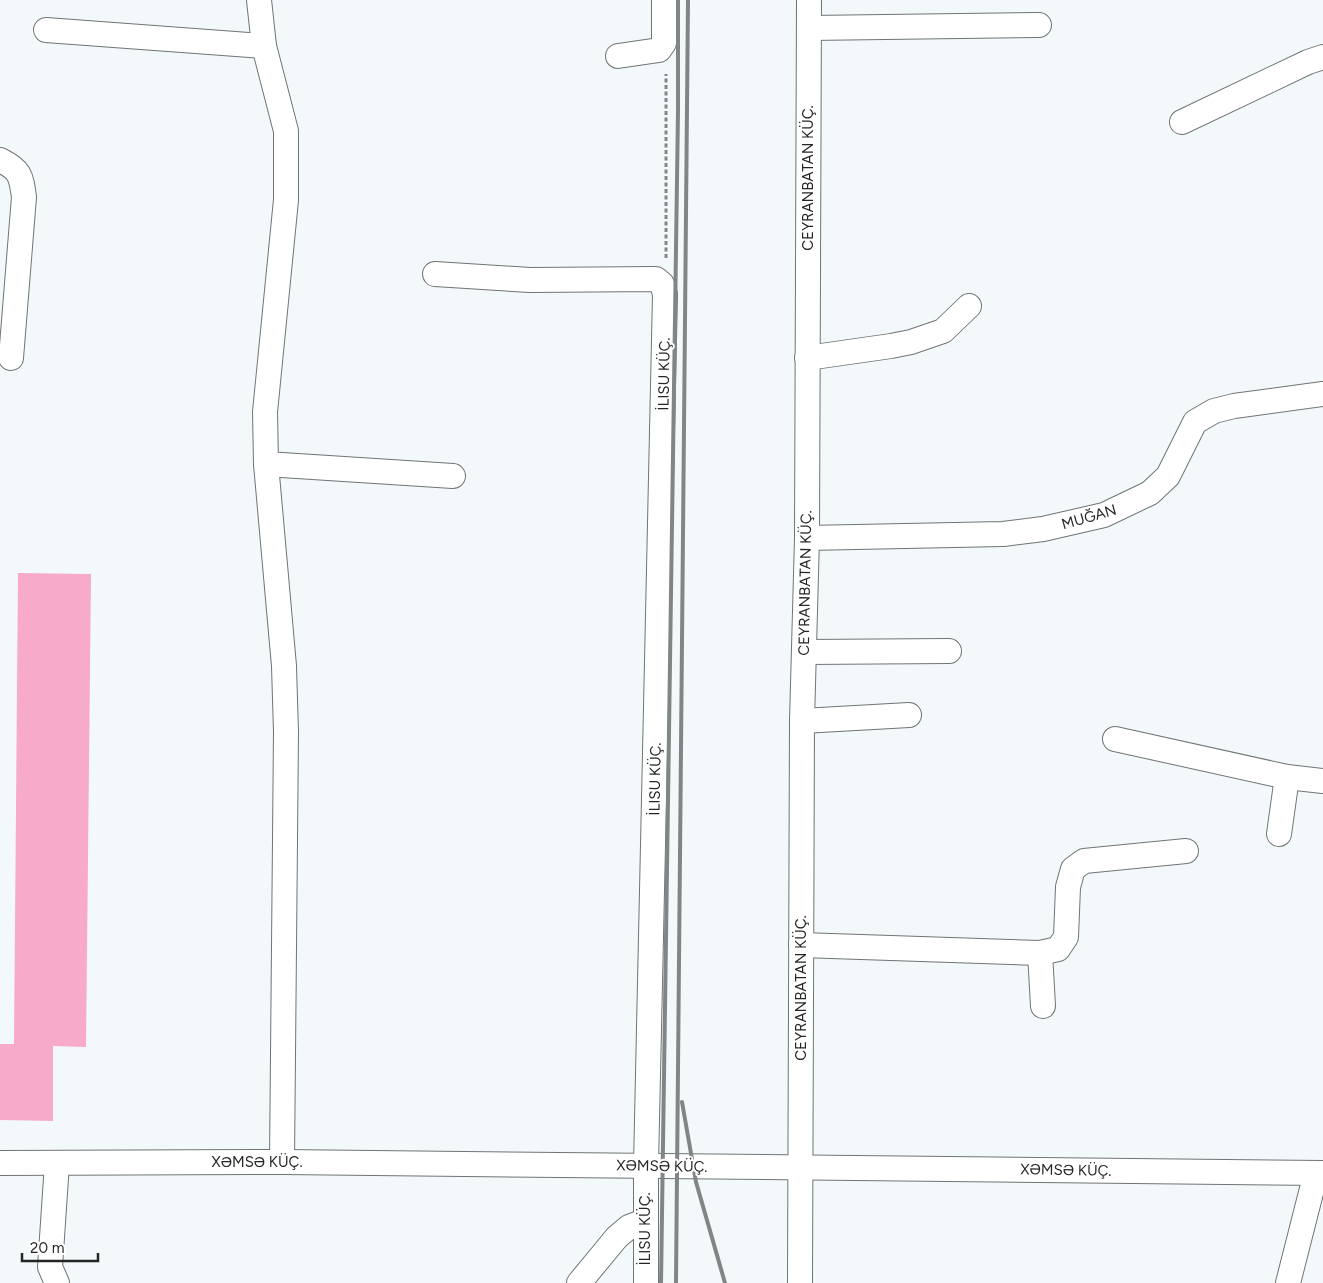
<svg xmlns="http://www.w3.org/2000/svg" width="1323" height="1283" viewBox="0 0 1323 1283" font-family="Figtree,sans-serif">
<rect width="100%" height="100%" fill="#f3f9fa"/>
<!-- building -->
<polygon fill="#f7aac9" points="18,573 91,574 86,1047 53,1046 53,1121 0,1120 0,1044 14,1044"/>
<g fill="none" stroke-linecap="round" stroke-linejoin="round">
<!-- street casing -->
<g stroke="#6f7475" stroke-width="26">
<g id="street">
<polyline points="259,0 264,46 286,131 286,200 265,412 266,464 284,666 286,732 282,1162"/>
<polyline points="809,28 1039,25"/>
<polyline points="46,30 264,46"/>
<polyline points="618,56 659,50 664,43 664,0"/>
<polyline points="1182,122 1308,62 1323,57"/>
<path d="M0,160C20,170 21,175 24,197L11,358"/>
<polyline points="435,274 530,280 656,279 662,284 665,294 646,1166 646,1283"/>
<polyline points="807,358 891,346 911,342 943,331 969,306"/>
<polyline points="266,464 453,476"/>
<polyline points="807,538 1003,534 1043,529 1104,515 1150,493 1168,476 1195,422 1214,411 1234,406 1323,394"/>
<polyline points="804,652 949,651"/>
<polyline points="802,721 909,715"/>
<polyline points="1115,739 1287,777 1323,781"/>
<polyline points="1279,834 1287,777"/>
<polyline points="801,945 1040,953 1058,949 1066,937 1068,887 1073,869 1084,861 1186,851"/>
<polyline points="1040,953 1043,1006"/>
<polyline points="0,1163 282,1162 1323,1173"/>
<polyline points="57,1283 50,1267 57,1163"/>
<polyline points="579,1283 617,1237 629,1227 645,1221"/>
<polyline points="800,1283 802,721 807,538 809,0"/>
<polyline points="1288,1283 1316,1173"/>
</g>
</g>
<!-- path -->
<polyline stroke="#838787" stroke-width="3" stroke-dasharray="4 2.5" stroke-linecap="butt" points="666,258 666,74"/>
<!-- street -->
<use href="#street" stroke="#fff" stroke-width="24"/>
<!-- rail -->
<g stroke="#818586" stroke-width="4">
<polyline points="682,1102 696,1182 725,1283"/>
<polyline points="661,1283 678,111 678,0"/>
<polyline points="676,1283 688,0"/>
</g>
</g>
<g text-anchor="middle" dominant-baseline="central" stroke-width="4" stroke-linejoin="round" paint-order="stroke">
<!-- street labels -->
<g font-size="15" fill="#242626" stroke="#fff">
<text transform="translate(808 178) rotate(-90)">CEYRANBATAN KÜÇ.</text>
<text transform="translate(664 374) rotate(-89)">İLISU KÜÇ.</text>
<text transform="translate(1089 517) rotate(-16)">MUĞAN</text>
<text transform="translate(805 583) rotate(-89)">CEYRANBATAN KÜÇ.</text>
<text transform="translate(655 779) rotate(-89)">İLISU KÜÇ.</text>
<text transform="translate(801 988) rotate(-90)">CEYRANBATAN KÜÇ.</text>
<text x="257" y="1162">XƏMSƏ KÜÇ.</text>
<text transform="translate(662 1166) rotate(1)">XƏMSƏ KÜÇ.</text>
<text transform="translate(1066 1170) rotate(1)">XƏMSƏ KÜÇ.</text>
<text transform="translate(645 1229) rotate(-90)">İLISU KÜÇ.</text>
</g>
</g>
<!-- scale -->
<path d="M22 1253v8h76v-8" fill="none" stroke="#242626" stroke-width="2.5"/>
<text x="30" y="1253" font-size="15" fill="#242626" stroke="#ffffff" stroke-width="4" paint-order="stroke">20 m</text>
</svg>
